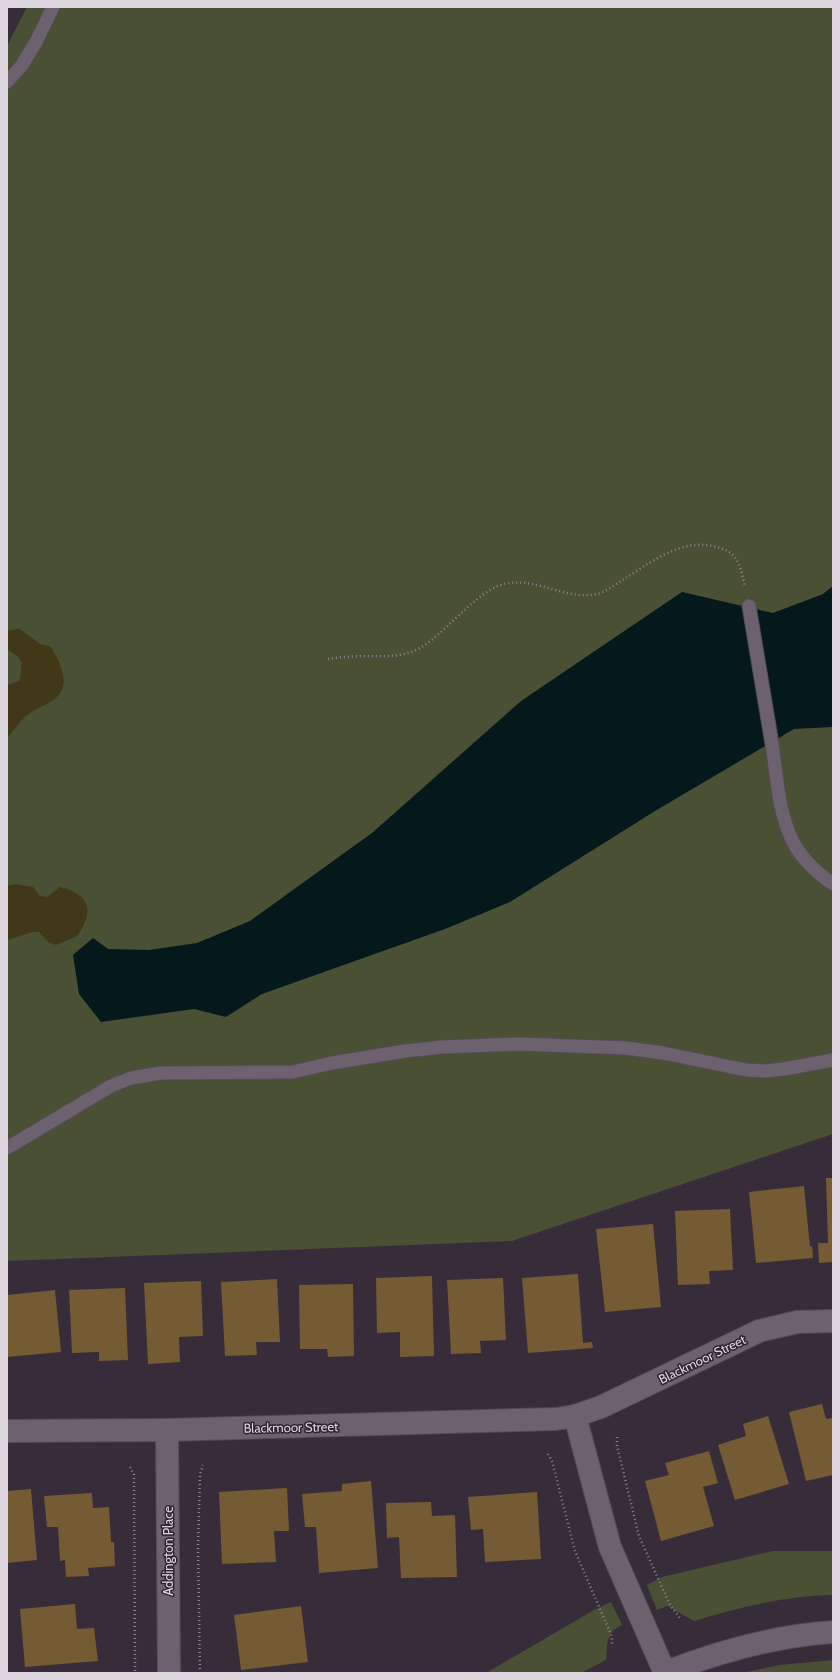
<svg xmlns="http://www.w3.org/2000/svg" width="840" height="1680" viewBox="0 0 840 1680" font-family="Cabin,sans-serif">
<rect width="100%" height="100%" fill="#372c3a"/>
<!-- green -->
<g fill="#4a5033">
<polygon points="27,7 833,7 833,1134 512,1241 7,1261 7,46"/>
<path d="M773,1551H833V1595C786,1596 739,1607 694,1621L667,1606L657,1610L647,1585L662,1577Z"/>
<path d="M611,1602L622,1625C605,1633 608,1643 606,1660L581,1673H486L594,1610Z"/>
<polygon points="833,1660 833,1673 742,1673 779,1665"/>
</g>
<!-- sand -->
<g fill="#413818">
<path d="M20,629L40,644L51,647C59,661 72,684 56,698C48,705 36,708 27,715C20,721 14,731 7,738V685L19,681C22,675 20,669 22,663L17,656L7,649V632L10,630Z"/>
<path d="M15,884L33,887L40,896L47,897L60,887C90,894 95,912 77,936L56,945L48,942L39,932H33L7,940V886Z"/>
</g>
<!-- water -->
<polygon fill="#05191c" points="833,586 833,727 794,729 655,811 510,902 445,929 262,994 226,1017 194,1009 101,1022 79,994 73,955 93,938 108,949 149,950 197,943 250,921 372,833 521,701 682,592 773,613 823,594"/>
<!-- building -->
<g fill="#755b33">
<polygon points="826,1178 833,1178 833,1262 819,1263 818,1243 828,1243"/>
<polygon points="804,1186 810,1247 812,1246 813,1258 756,1263 749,1192"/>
<polygon points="730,1209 733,1270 709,1271 710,1284 678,1285 675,1211"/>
<polygon points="653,1224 661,1307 605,1312 596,1229"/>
<polygon points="578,1274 583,1343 592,1342 593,1348 528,1353 522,1278"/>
<polygon points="432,1276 434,1356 400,1357 400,1332 377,1333 376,1278"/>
<polygon points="503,1278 506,1340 480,1341 481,1353 451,1354 447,1280"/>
<polygon points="277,1279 280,1342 256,1342 257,1355 225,1356 221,1282"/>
<polygon points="201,1281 203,1336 179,1337 180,1362 148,1364 144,1283"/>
<polygon points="353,1284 354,1356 328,1357 327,1349 300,1349 299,1285"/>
<polygon points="125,1288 128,1360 99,1361 99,1352 72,1353 69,1290"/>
<polygon points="55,1290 61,1352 7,1357 7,1295"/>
<polygon points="822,1404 826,1419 833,1418 833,1475 806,1481 789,1412"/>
<polygon points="768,1416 789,1484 735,1500 718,1445 746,1436 743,1424"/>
<polygon points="709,1451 718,1483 703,1487 714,1526 661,1541 645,1481 669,1475 665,1463"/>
<polygon points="371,1481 378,1568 319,1573 316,1527 305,1527 302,1494 342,1491 342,1484"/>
<polygon points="287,1488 289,1531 274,1531 276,1562 222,1564 219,1492"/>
<polygon points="31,1489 37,1560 7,1563 7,1491"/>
<polygon points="537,1492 541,1559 485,1562 483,1529 471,1530 468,1497"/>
<polygon points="92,1493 93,1508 109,1507 111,1542 114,1542 115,1566 88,1568 89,1576 66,1577 65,1560 60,1561 58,1527 47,1527 44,1496"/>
<polygon points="431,1502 432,1516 455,1515 457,1577 401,1578 399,1537 387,1538 386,1503"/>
<polygon points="75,1604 77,1629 94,1628 98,1661 25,1667 20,1609"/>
<polygon points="301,1606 308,1662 241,1670 234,1615"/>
</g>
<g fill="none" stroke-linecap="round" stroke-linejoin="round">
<!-- service casing -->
<g stroke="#554b56" stroke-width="15">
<g id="service">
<polyline points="7,82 22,65 36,42 53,7"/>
<path d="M749,606C757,652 764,698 772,744C777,777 778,810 792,840C801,858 817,873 833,884"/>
<polyline points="7,1148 111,1086 131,1078 161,1073 293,1072 332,1063 405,1051 443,1047 518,1044 626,1048 663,1053 746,1070 765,1071 784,1069 833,1060"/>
</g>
</g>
<!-- minor casing -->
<g stroke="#554b56" stroke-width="24">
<g id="minor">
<polyline points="575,1416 610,1547 665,1673"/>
<polyline points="167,1430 169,1673"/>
<polyline points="7,1431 167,1430 556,1419 575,1416 601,1407 759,1331 797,1322 833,1321"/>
<path d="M664,1673C720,1651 774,1636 833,1632"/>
</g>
</g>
<!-- path -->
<g stroke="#8e8590" stroke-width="2.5" stroke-dasharray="1 3" stroke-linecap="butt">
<path d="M328,659C334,658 340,657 346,657C371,654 396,661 420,648C448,632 473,593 504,584C536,576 565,601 597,594C605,592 613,586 621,581C647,565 679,539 712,546C738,551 739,562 745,586"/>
<polyline points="617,1437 617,1446 639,1536 670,1605 680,1618"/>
<polyline points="548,1454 552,1461 575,1551 612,1637 612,1645"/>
<polyline points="130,1467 134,1475 135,1673"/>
<polyline points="200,1673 198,1547 200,1474 203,1465"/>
</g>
<!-- service -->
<use href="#service" stroke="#6d606f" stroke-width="13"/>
<!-- minor -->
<use href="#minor" stroke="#6d606f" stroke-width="22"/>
</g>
<g text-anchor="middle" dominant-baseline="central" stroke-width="3" stroke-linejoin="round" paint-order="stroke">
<!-- street labels -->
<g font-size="13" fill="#dfd7e0" stroke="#2d232f">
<text transform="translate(702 1359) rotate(-26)">Blackmoor Street</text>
<text transform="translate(291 1427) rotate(-1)">Blackmoor Street</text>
<text transform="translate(168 1551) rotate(-90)">Addington Place</text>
</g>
</g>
<!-- border -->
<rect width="840" height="1680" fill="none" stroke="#dfd7e0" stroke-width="16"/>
</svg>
